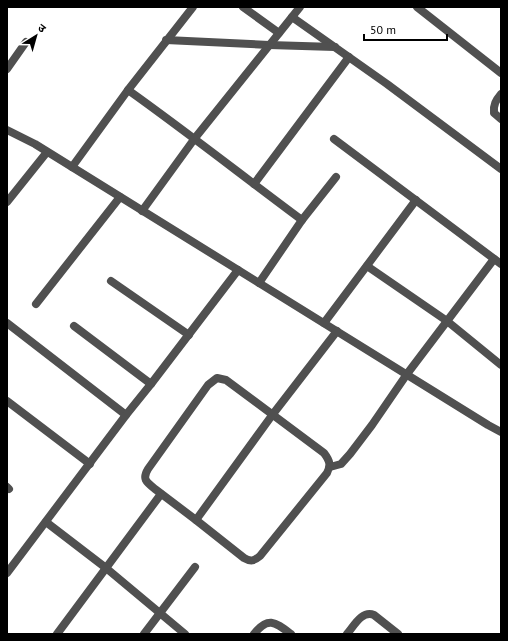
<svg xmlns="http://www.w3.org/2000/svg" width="508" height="641" viewBox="0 0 508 641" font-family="'PT Sans','Noto Sans Devanagari',sans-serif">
<rect width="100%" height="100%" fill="#fff"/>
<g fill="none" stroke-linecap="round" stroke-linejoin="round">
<!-- minor -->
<g stroke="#505050" stroke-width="8">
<polyline points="243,7 279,33"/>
<polyline points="417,7 501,73"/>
<polyline points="292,17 387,84 501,169"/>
<polyline points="166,40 269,45 335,47"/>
<polyline points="7,69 26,42"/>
<path d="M128,90C187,132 244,177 302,220"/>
<path d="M501,94C496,100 493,105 494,113L501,119"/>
<polyline points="7,130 35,144 488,425 501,432"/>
<polyline points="334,139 501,264"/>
<polyline points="72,167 128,90 193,7"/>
<polyline points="254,184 349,57"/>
<polyline points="7,202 47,152"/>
<polyline points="142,211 195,138 300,7"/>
<polyline points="367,266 447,321 501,365"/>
<polyline points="111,281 189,335"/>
<polyline points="259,283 302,220 336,177"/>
<polyline points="36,304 120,197"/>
<polyline points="7,323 126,415"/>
<polyline points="324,323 416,200"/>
<polyline points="74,326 151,384"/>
<path d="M217,378L226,380L324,453C330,461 331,465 327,473L260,556C254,561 251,562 244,558L196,520L155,489C146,482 142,479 148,469L208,385Z"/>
<polyline points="7,401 90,464"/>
<polyline points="330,467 341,464 350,454 372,425 407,374 494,259"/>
<polyline points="7,487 9,489"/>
<polyline points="196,520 273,414 337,331"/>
<polyline points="46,522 106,568 185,634"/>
<polyline points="7,573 126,415 151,384 238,270"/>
<polyline points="57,634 161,494"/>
<polyline points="144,634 195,567"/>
<path d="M254,634C268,616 275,622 291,634"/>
<path d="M347,634C354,626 362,610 374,615L398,634"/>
</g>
</g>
<!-- border -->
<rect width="508" height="641" fill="none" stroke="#000000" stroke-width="16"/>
<!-- north arrow -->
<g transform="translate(36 36) rotate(37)" stroke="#ffffff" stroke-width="3" paint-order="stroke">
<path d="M0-3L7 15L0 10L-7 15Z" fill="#000000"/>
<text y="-6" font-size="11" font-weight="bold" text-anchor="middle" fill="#000000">उ</text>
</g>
<!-- scale -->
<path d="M364 34v6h83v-6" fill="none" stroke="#000000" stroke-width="2"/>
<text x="370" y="34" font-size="12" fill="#000000" stroke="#ffffff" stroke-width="3" paint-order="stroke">50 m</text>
</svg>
